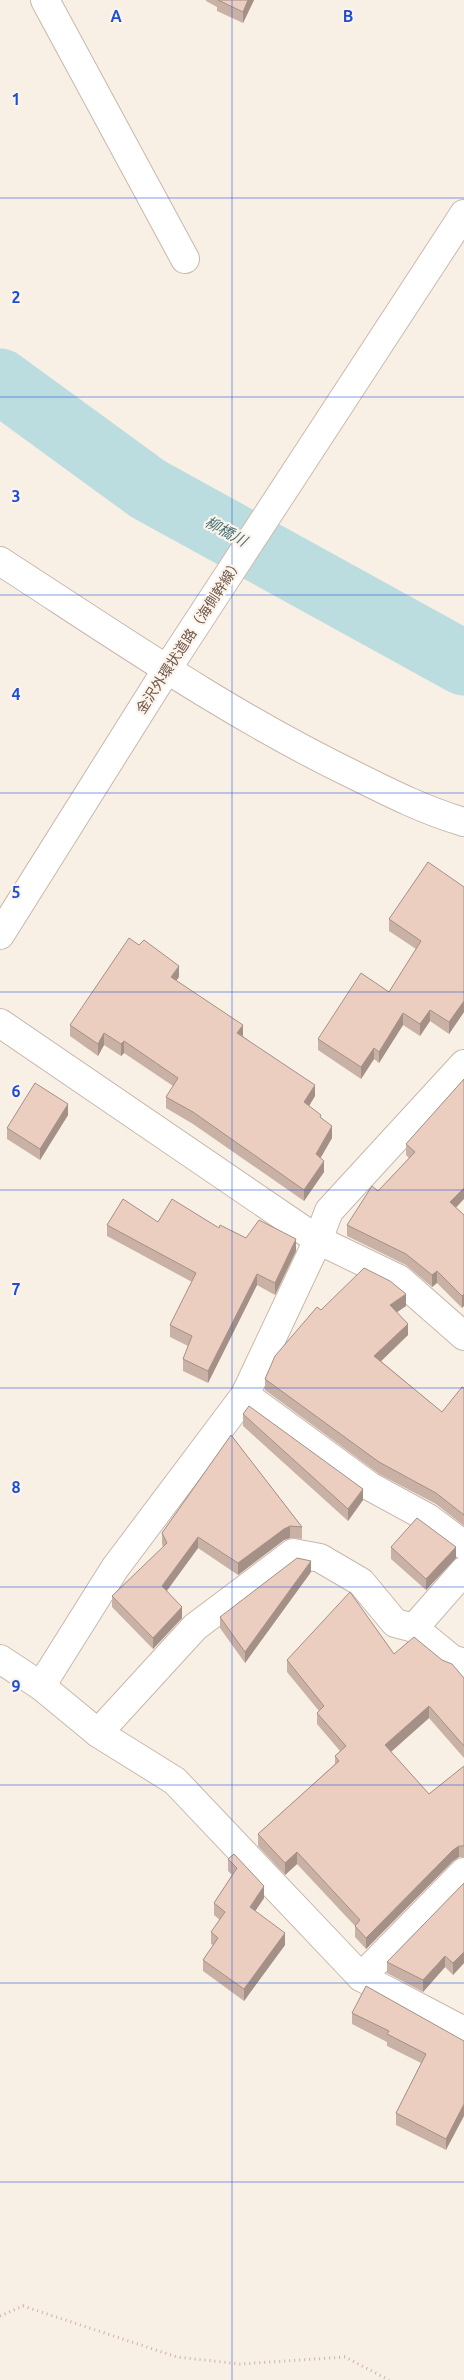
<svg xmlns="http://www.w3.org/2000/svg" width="464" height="2380" viewBox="0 0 464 2380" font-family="Ubuntu,'Noto Sans JP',sans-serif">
<rect width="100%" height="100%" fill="#f9f0e5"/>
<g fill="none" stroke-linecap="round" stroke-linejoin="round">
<!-- river -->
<polyline stroke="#bcdde0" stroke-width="65" points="0,381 148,489 464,663"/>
<!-- minor casing -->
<g stroke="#c8b7ad" stroke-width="30">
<g id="minor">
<polyline points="45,0 185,259"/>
<polyline points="0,1023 318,1240 399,1279 464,1336"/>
<polyline points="464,1064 329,1211 318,1240 245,1395 115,1568 41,1686 98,1733 175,1781 361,1977 464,2031"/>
<polyline points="245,1395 371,1487 428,1518 464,1545"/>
<polyline points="414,1628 464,1571"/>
<polyline points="0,1659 41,1686"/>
<polyline points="98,1733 195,1627 293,1553 320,1558 361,1582 395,1623 414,1628 452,1659 464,1663"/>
<polyline points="361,1977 464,1872"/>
</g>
</g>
<!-- tertiary casing -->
<g stroke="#c8b7ad" stroke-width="30">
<g id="tertiary">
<path d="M0,561C116,636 231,716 356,776C392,794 426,811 464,822"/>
<polyline points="0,935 167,669"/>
</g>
</g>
<!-- secondary casing -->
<g stroke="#cdb9ae" stroke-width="30">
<polyline id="secondary" points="167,669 464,214"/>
</g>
<!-- path -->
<polyline stroke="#cfb1a4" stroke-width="3" stroke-dasharray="1 4" stroke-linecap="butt" points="0,2316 23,2306 177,2357 240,2364 345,2357 389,2380"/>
<!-- minor -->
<use href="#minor" stroke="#fff" stroke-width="28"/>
<!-- tertiary -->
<use href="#tertiary" stroke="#fff" stroke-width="28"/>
<!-- secondary -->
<use href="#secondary" stroke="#fff" stroke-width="28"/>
</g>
<!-- wall -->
<g fill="#cab1a5">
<polygon points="206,0 254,0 243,23 217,11 217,7 206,1"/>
<polygon points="464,887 464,1012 449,1034 430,1021 420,1036 403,1025 379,1063 374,1059 361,1079 318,1050 318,1039 389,992 416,949 389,931 389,919"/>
<polygon points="179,977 176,980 315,1096 309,1106 321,1118 332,1138 320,1158 324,1172 304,1201 193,1124 166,1108 166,1097 173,1086 124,1053 121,1056 104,1045 98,1056 70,1036 70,1025"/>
<polygon points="464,1079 456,1208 464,1215 462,1308 437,1283 432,1287 406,1265 347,1236 347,1225 409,1158 406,1155 406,1144"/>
<polygon points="68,1115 40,1160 7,1139 7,1128"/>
<polygon points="158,1222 219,1228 246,1238 296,1251 275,1295 257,1285 208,1383 183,1371 183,1359 188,1346 170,1337 170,1325 192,1282 107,1236 107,1225"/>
<polygon points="406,1306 397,1312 408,1335 381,1361 442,1412 464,1388 464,1526 436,1504 379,1474 265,1390 265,1379 321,1310"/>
<polygon points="243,1414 363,1500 348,1521 243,1426"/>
<polygon points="231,1435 302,1527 302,1539 290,1538 284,1540 238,1575 198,1548 167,1591 182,1618 153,1649 112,1607 112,1596 163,1547 162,1544 162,1533"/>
<polygon points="391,1547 456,1558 426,1590 391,1559"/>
<polygon points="311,1572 245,1663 220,1628 220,1617"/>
<polygon points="394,1654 464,1678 464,1758 429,1718 391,1752 429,1794 464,1766 464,1857 459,1857 453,1861 366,1949 355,1937 355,1926 297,1864 285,1875 258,1846 258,1834 335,1764 335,1756 340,1751 317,1724 317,1713 319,1711 287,1672 287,1660"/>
<polygon points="234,1854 264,1898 255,1911 285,1945 244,2001 203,1971 203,1960 213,1945 211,1944 211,1932 220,1920 214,1915 214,1903 232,1875 228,1871 228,1859"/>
<polygon points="464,1883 464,1963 453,1975 445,1967 423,1992 387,1973 387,1962"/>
<polygon points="352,2013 464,2041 446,2150 396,2125 396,2113 421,2063 387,2046 387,2042 352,2024"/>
</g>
<!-- shaded-wall -->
<g fill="#a49086">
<polygon points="248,0 254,0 243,23 243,12"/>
<polygon points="179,966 179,977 171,988 171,977"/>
<polygon points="464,1001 464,1012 449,1034 449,1022"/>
<polygon points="430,1010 430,1021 420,1036 420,1024"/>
<polygon points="403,1013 403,1025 379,1063 379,1052"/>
<polygon points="243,1025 243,1036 237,1033"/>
<polygon points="104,1033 104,1045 98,1056 98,1044"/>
<polygon points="124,1041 124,1053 121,1056 121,1044"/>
<polygon points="374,1048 374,1059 361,1079 361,1067"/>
<polygon points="315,1085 315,1096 304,1114 304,1102"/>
<polygon points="68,1104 68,1115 40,1160 40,1149"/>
<polygon points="332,1126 332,1138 316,1166 316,1154"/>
<polygon points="324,1161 324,1172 304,1201 304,1190"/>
<polygon points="464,1188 464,1199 450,1214 450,1202"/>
<polygon points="296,1239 296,1251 275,1295 275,1283"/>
<polygon points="437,1271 437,1283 432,1287 432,1275"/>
<polygon points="257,1274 257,1285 208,1383 208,1371"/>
<polygon points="406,1294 406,1306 390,1317 390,1305"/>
<polygon points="464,1294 464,1306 462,1308 462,1296"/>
<polygon points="408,1324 408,1335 374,1368 374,1356"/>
<polygon points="363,1489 363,1500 348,1521 348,1509"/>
<polygon points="290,1526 290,1538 284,1540 238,1575 238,1563 284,1529"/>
<polygon points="198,1537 198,1548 162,1597 162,1586"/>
<polygon points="456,1547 456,1558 426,1590 426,1579"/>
<polygon points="311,1561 311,1572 245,1663 245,1652"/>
<polygon points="182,1607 182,1618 153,1649 153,1638"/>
<polygon points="429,1706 429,1718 385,1757 385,1745"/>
<polygon points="459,1846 459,1857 453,1861 366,1949 366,1938 453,1850"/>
<polygon points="297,1852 297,1864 285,1875 285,1863"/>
<polygon points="264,1886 264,1898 250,1919 250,1907"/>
<polygon points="285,1933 285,1945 244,2001 244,1989"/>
<polygon points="464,1952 464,1963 453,1975 453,1963"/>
<polygon points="445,1956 445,1967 423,1992 423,1980"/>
<polygon points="464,2104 464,2116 446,2150 446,2139"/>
</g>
<!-- building -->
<g fill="#ebcec0" stroke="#a49086">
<polygon points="218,0 248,0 243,12"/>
<polygon points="428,862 464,887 464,1001 449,1022 430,1010 420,1024 403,1013 379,1052 374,1048 361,1067 318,1039 361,973 389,992 421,941 389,919"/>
<polygon points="129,938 139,945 144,940 179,966 171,977 243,1025 237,1033 315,1085 304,1102 321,1115 320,1117 332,1126 316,1154 324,1161 304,1190 193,1112 166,1097 178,1078 124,1041 121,1044 104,1033 98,1044 70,1025"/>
<polygon points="464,1079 464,1188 450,1202 464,1215 464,1294 462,1296 437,1271 432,1275 406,1254 347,1225 372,1186 378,1191 415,1152 406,1144"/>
<polygon points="35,1083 68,1104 40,1149 7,1128"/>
<polygon points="123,1199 158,1222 172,1199 219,1228 220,1225 246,1238 259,1220 296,1239 275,1283 257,1274 208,1371 183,1359 192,1336 170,1325 196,1273 107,1225"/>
<polygon points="364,1268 390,1281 406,1294 390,1305 408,1324 374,1356 442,1412 462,1387 464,1388 464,1515 436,1493 379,1462 265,1379 275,1356 317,1307 321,1310"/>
<polygon points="249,1406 363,1489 348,1509 243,1414"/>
<polygon points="231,1435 302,1527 290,1526 284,1529 238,1563 198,1537 162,1586 182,1607 153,1638 112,1596 167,1543 162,1533"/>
<polygon points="417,1518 456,1547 426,1579 391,1547"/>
<polygon points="297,1558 311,1561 245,1652 220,1617"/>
<polygon points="350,1592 394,1654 414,1637 442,1660 452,1664 464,1678 464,1746 429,1706 385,1745 429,1794 464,1766 464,1846 459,1846 453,1850 366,1938 355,1926 360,1920 297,1852 285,1863 258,1834 339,1761 335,1756 346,1746 317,1713 324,1706 287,1660"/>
<polygon points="234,1854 264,1886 250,1907 285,1933 244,1989 203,1960 218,1938 211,1932 225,1912 214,1903 237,1868 228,1859"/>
<polygon points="464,1883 464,1952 453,1963 445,1956 423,1980 387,1962"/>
<polygon points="366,1986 464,2041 464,2104 446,2139 396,2113 426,2054 387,2034 389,2031 352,2013"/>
</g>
<!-- grid -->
<path fill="none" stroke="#1d4ed8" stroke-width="1" stroke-opacity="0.55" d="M232,0V2380M0,198H464M0,397H464M0,595H464M0,793H464M0,992H464M0,1190H464M0,1388H464M0,1587H464M0,1785H464M0,1983H464M0,2182H464"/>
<g text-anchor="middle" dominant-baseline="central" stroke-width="4.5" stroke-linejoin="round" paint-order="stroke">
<!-- street labels -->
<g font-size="14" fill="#6e574e" stroke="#fcf4ea">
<text transform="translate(189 636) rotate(-57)">金沢外環状道路（海側幹線）</text>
</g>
<!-- water labels -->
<g font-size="15" font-style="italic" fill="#477378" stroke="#fcf4ea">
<text transform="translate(226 531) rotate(29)">柳橋川</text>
</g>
</g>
<g font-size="16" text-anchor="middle" font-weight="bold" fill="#1d4ed8" stroke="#fcf4ea" stroke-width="4.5" stroke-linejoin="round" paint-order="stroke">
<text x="116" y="22">A</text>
<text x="348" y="22">B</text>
<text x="16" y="105">1</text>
<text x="16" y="303">2</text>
<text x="16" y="502">3</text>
<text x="16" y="700">4</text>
<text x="16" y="898">5</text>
<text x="16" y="1097">6</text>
<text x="16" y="1295">7</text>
<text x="16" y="1493">8</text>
<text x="16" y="1692">9</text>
</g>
</svg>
